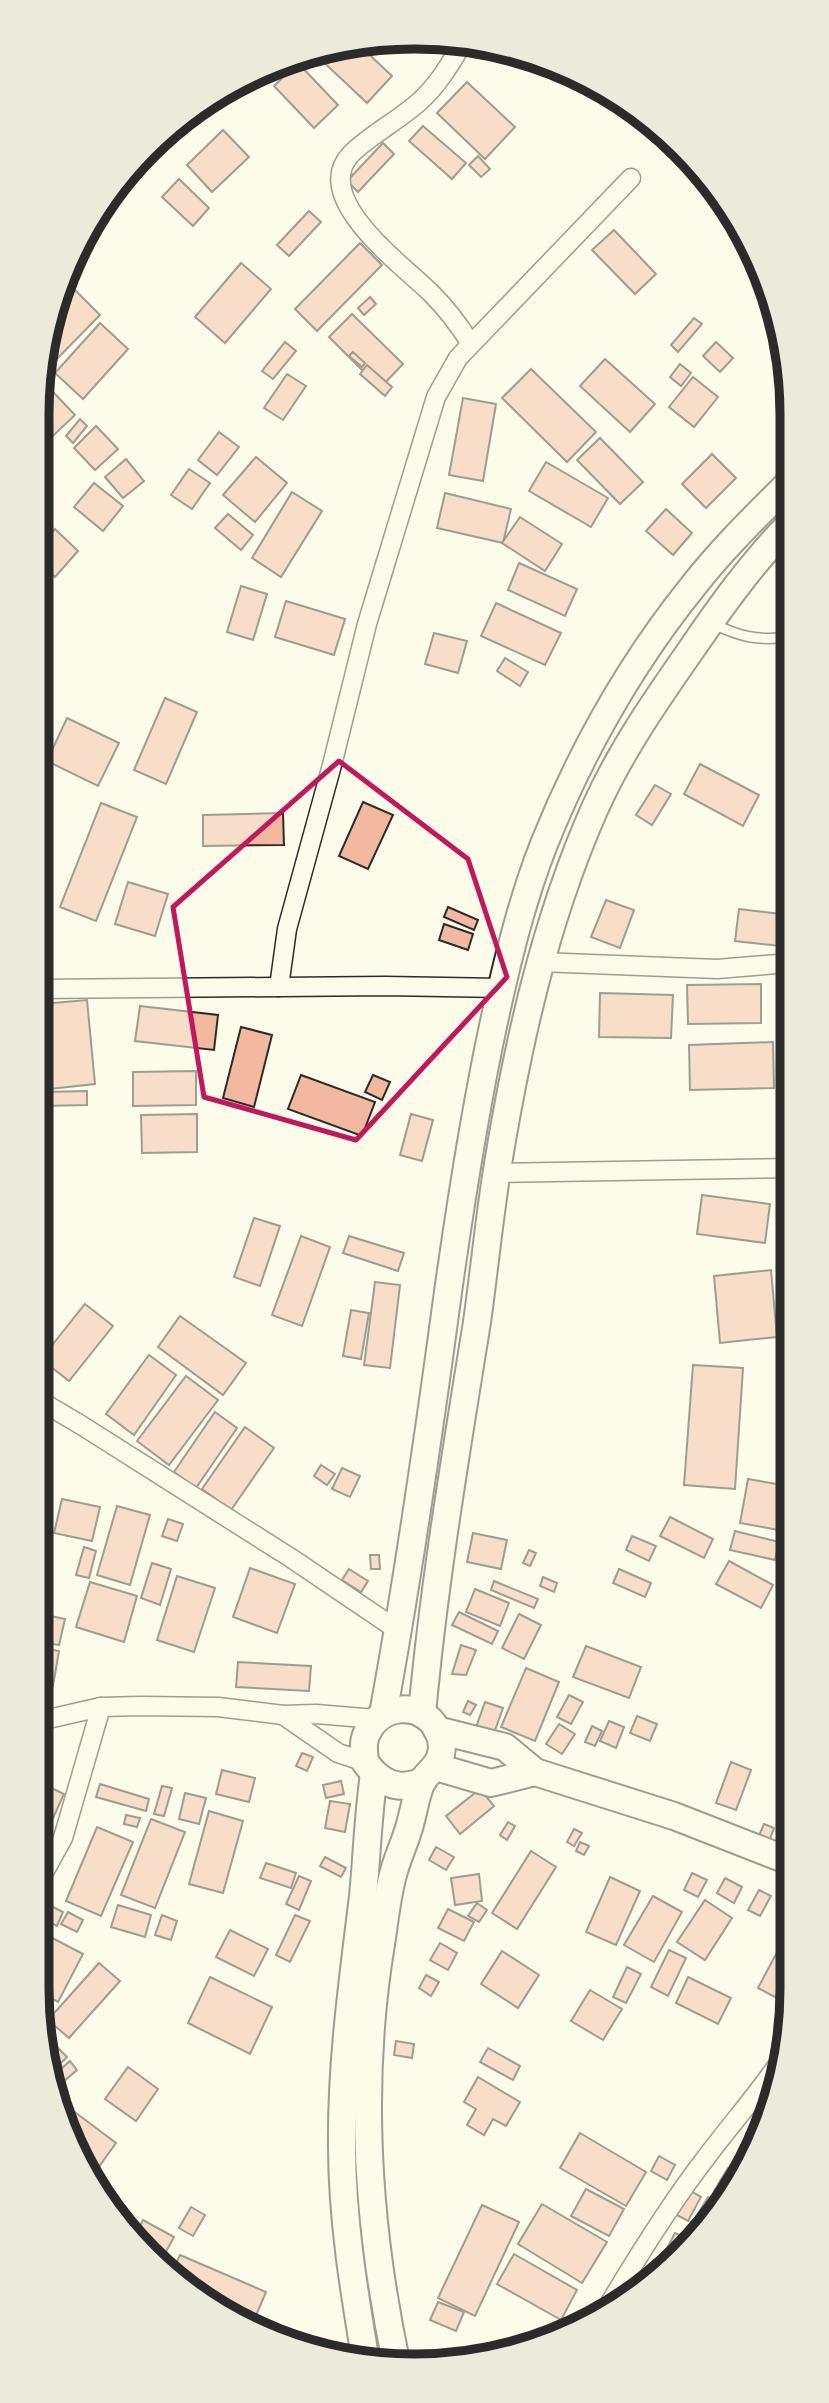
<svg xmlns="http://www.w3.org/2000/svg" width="829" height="2403" viewBox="0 0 829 2403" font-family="'Varela Round',sans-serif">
<rect width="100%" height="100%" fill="#fdfbea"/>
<!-- building -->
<g fill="#f2b8a0" stroke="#2b2b2b" stroke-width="2">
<polygon points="357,43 392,76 367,103 317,56"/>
<polygon points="298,63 338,105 314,128 274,86"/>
<polygon points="467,82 515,127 485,159 437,113"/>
<polygon points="423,126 466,163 452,179 409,141"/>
<polygon points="223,130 249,157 212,192 187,165"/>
<polygon points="383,143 394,154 358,192 347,181"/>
<polygon points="478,156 490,169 481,177 469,165"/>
<polygon points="179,179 209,208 193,226 162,197"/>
<polygon points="309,211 321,222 289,256 277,245"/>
<polygon points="614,230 656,274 635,294 592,250"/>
<polygon points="360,243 382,265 317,331 295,309"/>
<polygon points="241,263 271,289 225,343 195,317"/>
<polygon points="67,282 100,315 49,367 44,362 50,317"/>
<polygon points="370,297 376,304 364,315 358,308"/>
<polygon points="352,314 403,364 380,388 329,337"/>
<polygon points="694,318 702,324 678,352 671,345"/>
<polygon points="100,323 128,349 83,399 55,373"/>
<polygon points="285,342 296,351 273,379 262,371"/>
<polygon points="716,342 733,358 720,372 703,356"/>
<polygon points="353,352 365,363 362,367 349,356"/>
<polygon points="605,359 655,404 630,432 580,386"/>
<polygon points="680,364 691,373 681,386 670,377"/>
<polygon points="367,365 392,387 385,396 360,374"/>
<polygon points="531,369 596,432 567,462 502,398"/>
<polygon points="287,374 306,386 283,420 264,408"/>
<polygon points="693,377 718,397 694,427 669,407"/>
<polygon points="54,393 75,415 37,451 37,409"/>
<polygon points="463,398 496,404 483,481 449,475"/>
<polygon points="80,419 87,426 73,443 66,436"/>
<polygon points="96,426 118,449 95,470 74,448"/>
<polygon points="219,432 239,447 217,475 198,460"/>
<polygon points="600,438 643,482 620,504 577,460"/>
<polygon points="712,454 736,478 706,508 682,484"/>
<polygon points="256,457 287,483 255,522 223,495"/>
<polygon points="126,459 144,481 123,498 105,477"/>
<polygon points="546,462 608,498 591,527 529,491"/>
<polygon points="189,469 210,483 192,509 171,495"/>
<polygon points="94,483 123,506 103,531 74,507"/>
<polygon points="292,492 322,511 281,577 252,558"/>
<polygon points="445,493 511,509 503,543 437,528"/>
<polygon points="666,509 692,533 673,555 646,531"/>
<polygon points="228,514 253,535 241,550 215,528"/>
<polygon points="520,517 562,544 545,571 502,543"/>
<polygon points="55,529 78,551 55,577 37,560 37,549"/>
<polygon points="519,563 577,589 565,616 508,590"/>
<polygon points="241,586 267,594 253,640 227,632"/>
<polygon points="286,601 345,619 334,655 275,637"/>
<polygon points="496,603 561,633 545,665 481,636"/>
<polygon points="434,633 467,641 458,673 425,664"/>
<polygon points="505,658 528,672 520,686 497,671"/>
<polygon points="165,698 197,712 166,784 134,770"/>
<polygon points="67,718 119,743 98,786 47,761"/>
<polygon points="700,764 759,795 743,826 684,794"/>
<polygon points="655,785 671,794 652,825 636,815"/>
<polygon points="363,802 393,815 368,869 339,856"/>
<polygon points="101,803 137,817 96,921 60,907"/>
<polygon points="283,813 284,845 203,846 203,815"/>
<polygon points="787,851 790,851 790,895 779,893"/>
<polygon points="128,882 168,894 155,936 115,924"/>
<polygon points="606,900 634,910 620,948 591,937"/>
<polygon points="448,907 478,920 474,930 444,917"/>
<polygon points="739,909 790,915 789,947 735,941"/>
<polygon points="444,924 473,934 468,950 439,940"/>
<polygon points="761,984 761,1023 688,1024 687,985"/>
<polygon points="788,985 790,985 790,1029 789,1029"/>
<polygon points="600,993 673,995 671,1038 599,1037"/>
<polygon points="87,1000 95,1084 50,1089 42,1004"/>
<polygon points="140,1006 218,1015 214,1050 135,1041"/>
<polygon points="241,1027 272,1035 254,1107 223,1098"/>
<polygon points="773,1042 774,1088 690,1090 689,1045"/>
<polygon points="196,1071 196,1105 133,1106 133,1072"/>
<polygon points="301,1075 375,1102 362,1136 288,1109"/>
<polygon points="373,1075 390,1082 382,1100 365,1092"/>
<polygon points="87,1091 87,1105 42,1106 42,1092"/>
<polygon points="197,1114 197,1152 142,1153 141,1115"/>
<polygon points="411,1114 433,1120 422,1161 400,1155"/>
<polygon points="702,1195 770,1204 765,1243 697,1234"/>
<polygon points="254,1218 280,1226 260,1286 234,1277"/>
<polygon points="301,1236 330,1247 302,1326 272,1315"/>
<polygon points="349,1236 404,1253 398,1271 343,1253"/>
<polygon points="791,1269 791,1352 780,1352 778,1270"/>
<polygon points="771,1270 777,1337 720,1343 714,1276"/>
<polygon points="375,1282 400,1285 390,1368 364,1365"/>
<polygon points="85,1304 113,1326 69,1381 41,1359"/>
<polygon points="351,1310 369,1313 361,1359 343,1356"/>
<polygon points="180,1316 246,1363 223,1395 158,1347"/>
<polygon points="149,1355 176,1375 134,1435 106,1414"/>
<polygon points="693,1365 743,1368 735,1489 684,1485"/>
<polygon points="186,1376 218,1400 169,1465 137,1441"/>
<polygon points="788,1406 791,1406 791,1460 778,1457"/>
<polygon points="215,1412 237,1428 196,1488 174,1472"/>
<polygon points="245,1427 274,1448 231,1510 202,1489"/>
<polygon points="321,1465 335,1474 327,1485 314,1476"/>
<polygon points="342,1468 360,1476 350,1497 332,1489"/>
<polygon points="748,1479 788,1486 779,1530 740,1523"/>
<polygon points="62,1499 100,1507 92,1541 54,1533"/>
<polygon points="117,1506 150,1515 130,1585 97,1575"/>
<polygon points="670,1517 713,1539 704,1558 660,1536"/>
<polygon points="168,1519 183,1524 177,1541 162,1536"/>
<polygon points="735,1531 779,1542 775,1560 730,1550"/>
<polygon points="473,1533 507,1540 501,1569 467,1562"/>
<polygon points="632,1536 656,1546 649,1561 626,1550"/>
<polygon points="84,1547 96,1551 89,1578 76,1575"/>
<polygon points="529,1550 536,1553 530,1566 523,1563"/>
<polygon points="370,1555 379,1555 380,1569 371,1569"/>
<polygon points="729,1561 773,1585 761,1608 716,1584"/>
<polygon points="152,1563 171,1569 160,1605 141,1598"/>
<polygon points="250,1568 295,1584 277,1633 233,1617"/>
<polygon points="349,1569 368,1581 361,1592 342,1580"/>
<polygon points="619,1569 651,1583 645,1597 613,1583"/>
<polygon points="177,1576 215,1588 194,1652 157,1640"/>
<polygon points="543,1577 557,1583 554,1592 540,1586"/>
<polygon points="494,1581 538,1599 534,1608 491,1590"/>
<polygon points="90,1582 137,1596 124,1642 76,1627"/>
<polygon points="475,1589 509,1603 500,1626 466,1612"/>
<polygon points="459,1612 498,1631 492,1644 452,1625"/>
<polygon points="37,1613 65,1619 59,1645 37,1641"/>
<polygon points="519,1614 541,1625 524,1659 502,1648"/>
<polygon points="461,1645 476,1650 466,1675 452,1674"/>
<polygon points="586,1646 641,1667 629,1698 573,1677"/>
<polygon points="37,1647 59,1651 53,1686 37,1684"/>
<polygon points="238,1662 311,1666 309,1691 236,1687"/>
<polygon points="526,1668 559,1682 535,1741 501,1727"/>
<polygon points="569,1695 583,1702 571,1724 557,1717"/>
<polygon points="468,1701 476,1705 470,1715 463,1712"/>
<polygon points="485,1702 503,1708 493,1736 475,1730"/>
<polygon points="637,1716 657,1724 650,1741 630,1733"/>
<polygon points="609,1721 624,1727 616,1748 600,1741"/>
<polygon points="559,1724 575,1734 562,1754 546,1744"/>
<polygon points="592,1726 602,1731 595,1746 585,1742"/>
<polygon points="784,1738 792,1740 792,1769 779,1767"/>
<polygon points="302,1753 313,1757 307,1771 296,1766"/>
<polygon points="731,1762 751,1770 736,1810 716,1803"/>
<polygon points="222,1770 255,1778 249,1802 216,1794"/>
<polygon points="37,1781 64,1794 50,1825 37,1819"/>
<polygon points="341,1781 344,1794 326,1798 323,1785"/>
<polygon points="100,1784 149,1799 146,1811 96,1797"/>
<polygon points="162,1786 172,1788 164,1816 154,1814"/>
<polygon points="480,1789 494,1806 460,1834 446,1816"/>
<polygon points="185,1793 206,1798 199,1824 179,1819"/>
<polygon points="330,1801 350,1804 345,1832 325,1828"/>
<polygon points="209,1811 243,1821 223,1893 189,1884"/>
<polygon points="126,1815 140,1818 137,1827 124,1824"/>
<polygon points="151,1819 185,1832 155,1908 121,1895"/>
<polygon points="508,1822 515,1826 507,1840 500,1835"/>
<polygon points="764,1824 774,1828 768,1844 757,1840"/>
<polygon points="97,1827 133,1842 101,1916 66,1901"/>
<polygon points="574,1829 582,1833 574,1846 567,1842"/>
<polygon points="783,1831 792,1834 787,1850 778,1847"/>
<polygon points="37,1836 48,1841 37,1866"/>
<polygon points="580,1842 589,1846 584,1855 576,1851"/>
<polygon points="436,1847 454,1857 446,1870 429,1860"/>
<polygon points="531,1851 556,1867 517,1929 492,1913"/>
<polygon points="325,1857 346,1868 341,1877 320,1866"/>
<polygon points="266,1863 296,1873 291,1888 260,1878"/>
<polygon points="692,1873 707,1880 698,1897 684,1890"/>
<polygon points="479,1874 482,1901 455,1905 451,1878"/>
<polygon points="299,1876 311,1881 299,1910 286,1904"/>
<polygon points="610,1877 640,1891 616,1945 586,1932"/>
<polygon points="725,1878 742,1887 734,1903 717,1893"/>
<polygon points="759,1890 771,1896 760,1916 748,1910"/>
<polygon points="653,1896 682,1912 654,1962 624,1945"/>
<polygon points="705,1900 732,1918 705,1960 677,1942"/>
<polygon points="45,1903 63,1912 57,1926 38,1917"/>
<polygon points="477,1903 487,1910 479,1922 468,1916"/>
<polygon points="118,1905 151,1915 145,1937 111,1927"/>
<polygon points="448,1909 474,1922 464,1941 438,1928"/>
<polygon points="68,1912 83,1920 77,1932 61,1924"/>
<polygon points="162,1915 177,1921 171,1940 155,1935"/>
<polygon points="295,1915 310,1921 290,1962 276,1955"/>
<polygon points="37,1930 83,1954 58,2002 37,1991"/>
<polygon points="230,1930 268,1949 254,1976 216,1957"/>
<polygon points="783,1941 792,1945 790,2005 758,1988"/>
<polygon points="440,1943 457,1953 448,1970 430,1960"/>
<polygon points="669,1950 686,1958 668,1996 651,1987"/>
<polygon points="502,1951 539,1975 518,2008 481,1984"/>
<polygon points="99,1963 120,1981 69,2038 48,2020"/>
<polygon points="627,1967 641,1974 626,2003 613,1997"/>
<polygon points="426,1975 439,1982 431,1996 419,1988"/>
<polygon points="210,1977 272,2007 250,2054 188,2023"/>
<polygon points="688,1977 731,1998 718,2024 676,2003"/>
<polygon points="590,1990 622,2009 603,2040 571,2021"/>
<polygon points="46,2036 67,2057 53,2071"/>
<polygon points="396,2041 414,2044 412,2058 394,2055"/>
<polygon points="488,2048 520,2066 513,2080 480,2062"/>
<polygon points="70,2061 77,2070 56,2088 54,2075"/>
<polygon points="128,2067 158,2089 136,2121 105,2099"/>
<polygon points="478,2077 520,2102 506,2126 493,2119 484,2135 467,2125 476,2109 464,2102"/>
<polygon points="68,2107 116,2143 98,2168 78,2153 65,2133 62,2115"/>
<polygon points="580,2133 646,2172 626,2206 560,2168"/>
<polygon points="659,2156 675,2165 667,2180 651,2171"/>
<polygon points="728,2168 739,2175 727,2200 714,2191"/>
<polygon points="586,2189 624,2209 609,2236 571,2216"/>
<polygon points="689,2190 701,2197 688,2221 675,2214"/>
<polygon points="708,2197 722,2205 697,2230 690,2227"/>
<polygon points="542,2204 607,2242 582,2283 518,2244"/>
<polygon points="482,2205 519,2222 475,2316 438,2298"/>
<polygon points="191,2207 205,2215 193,2236 179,2228"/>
<polygon points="143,2220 174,2237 161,2261 133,2239"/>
<polygon points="675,2233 688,2239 660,2267 658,2266"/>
<polygon points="514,2254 577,2290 561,2320 497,2284"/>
<polygon points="180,2255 266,2292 255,2318 210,2299 173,2270"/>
<polygon points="438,2302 464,2312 456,2331 430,2320"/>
</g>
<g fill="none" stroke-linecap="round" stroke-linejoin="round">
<!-- lane casing -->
<g stroke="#2b2b2b" stroke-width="12">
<path id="lane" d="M711,623C741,637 757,641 790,637"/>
</g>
<!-- street casing -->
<g stroke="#2b2b2b" stroke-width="21">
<g id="street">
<path d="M461,46C449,66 437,86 419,102C399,120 370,135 351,154C309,198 404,266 431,293C447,309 459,325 471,344"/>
<polyline points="540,962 717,969 790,963"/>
<polyline points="279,987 287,929 332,765 367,624 436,397 458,358 631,178"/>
<polyline points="37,989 385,986 502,988"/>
<polyline points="497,1173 791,1168"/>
<polyline points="37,1399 81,1425 291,1558 399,1631"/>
<polyline points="283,1715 338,1753 365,1762"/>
<polyline points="37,1716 48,1719 101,1707 141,1706 218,1707 283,1715 316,1714 376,1719"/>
<polyline points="37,1885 63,1838 101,1707"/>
<path d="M605,2311C636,2259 668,2207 705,2159C731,2124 759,2093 783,2057"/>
</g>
</g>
<!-- secondary casing -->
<g stroke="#2b2b2b" stroke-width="30">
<g id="secondary">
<path d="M383,1714C409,1574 429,1433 448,1292C461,1200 475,1108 495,1017C508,958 522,900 544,844C581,752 631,663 694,585C722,549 757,515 789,483"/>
<path d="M422,1714C434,1582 456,1453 477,1322C484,1272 489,1221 497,1170C517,1047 544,923 595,808C620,752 656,700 691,650C721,606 752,563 789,525"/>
<polyline points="437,1730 505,1747 535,1772 674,1816 792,1862"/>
<polyline points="436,1767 491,1783 535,1772"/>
<path d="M396,2361C367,2224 358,2083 381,1944C385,1920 387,1894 394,1871C398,1857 404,1844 408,1831C413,1817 416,1792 423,1780C430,1770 438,1767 441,1754C443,1746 441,1736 437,1729C421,1701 382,1704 368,1731C362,1741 364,1751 365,1762C380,1783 398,1792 423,1781"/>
<path d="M366,2363C354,2291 342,2219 342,2146C341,2062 353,1979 363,1896C367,1855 368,1815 374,1774"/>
</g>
</g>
<!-- lane -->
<use href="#lane" stroke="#fdfbea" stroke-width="9"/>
<!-- street -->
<use href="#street" stroke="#fdfbea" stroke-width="18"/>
<!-- secondary -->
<use href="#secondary" stroke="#fdfbea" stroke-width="26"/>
</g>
<!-- marked area -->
<path d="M0 0H829V2403H0ZM339,761L468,859L507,977L356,1140L204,1097L173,907Z" fill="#fdfbea" fill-opacity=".55" fill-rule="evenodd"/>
<path fill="none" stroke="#c2185b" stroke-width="5" stroke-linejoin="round" d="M339,761L468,859L507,977L356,1140L204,1097L173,907Z"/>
<!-- crop -->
<path d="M0 0H829V2403H0ZM414 49H415A365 365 0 0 1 780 414V1989A365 365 0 0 1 415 2354H414A365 365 0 0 1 49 1989V414A365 365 0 0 1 414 49Z" fill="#eceadb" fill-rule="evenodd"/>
<path fill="none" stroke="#2b2b2b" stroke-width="9" d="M414 49H415A365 365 0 0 1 780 414V1989A365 365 0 0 1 415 2354H414A365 365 0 0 1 49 1989V414A365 365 0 0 1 414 49Z"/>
</svg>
